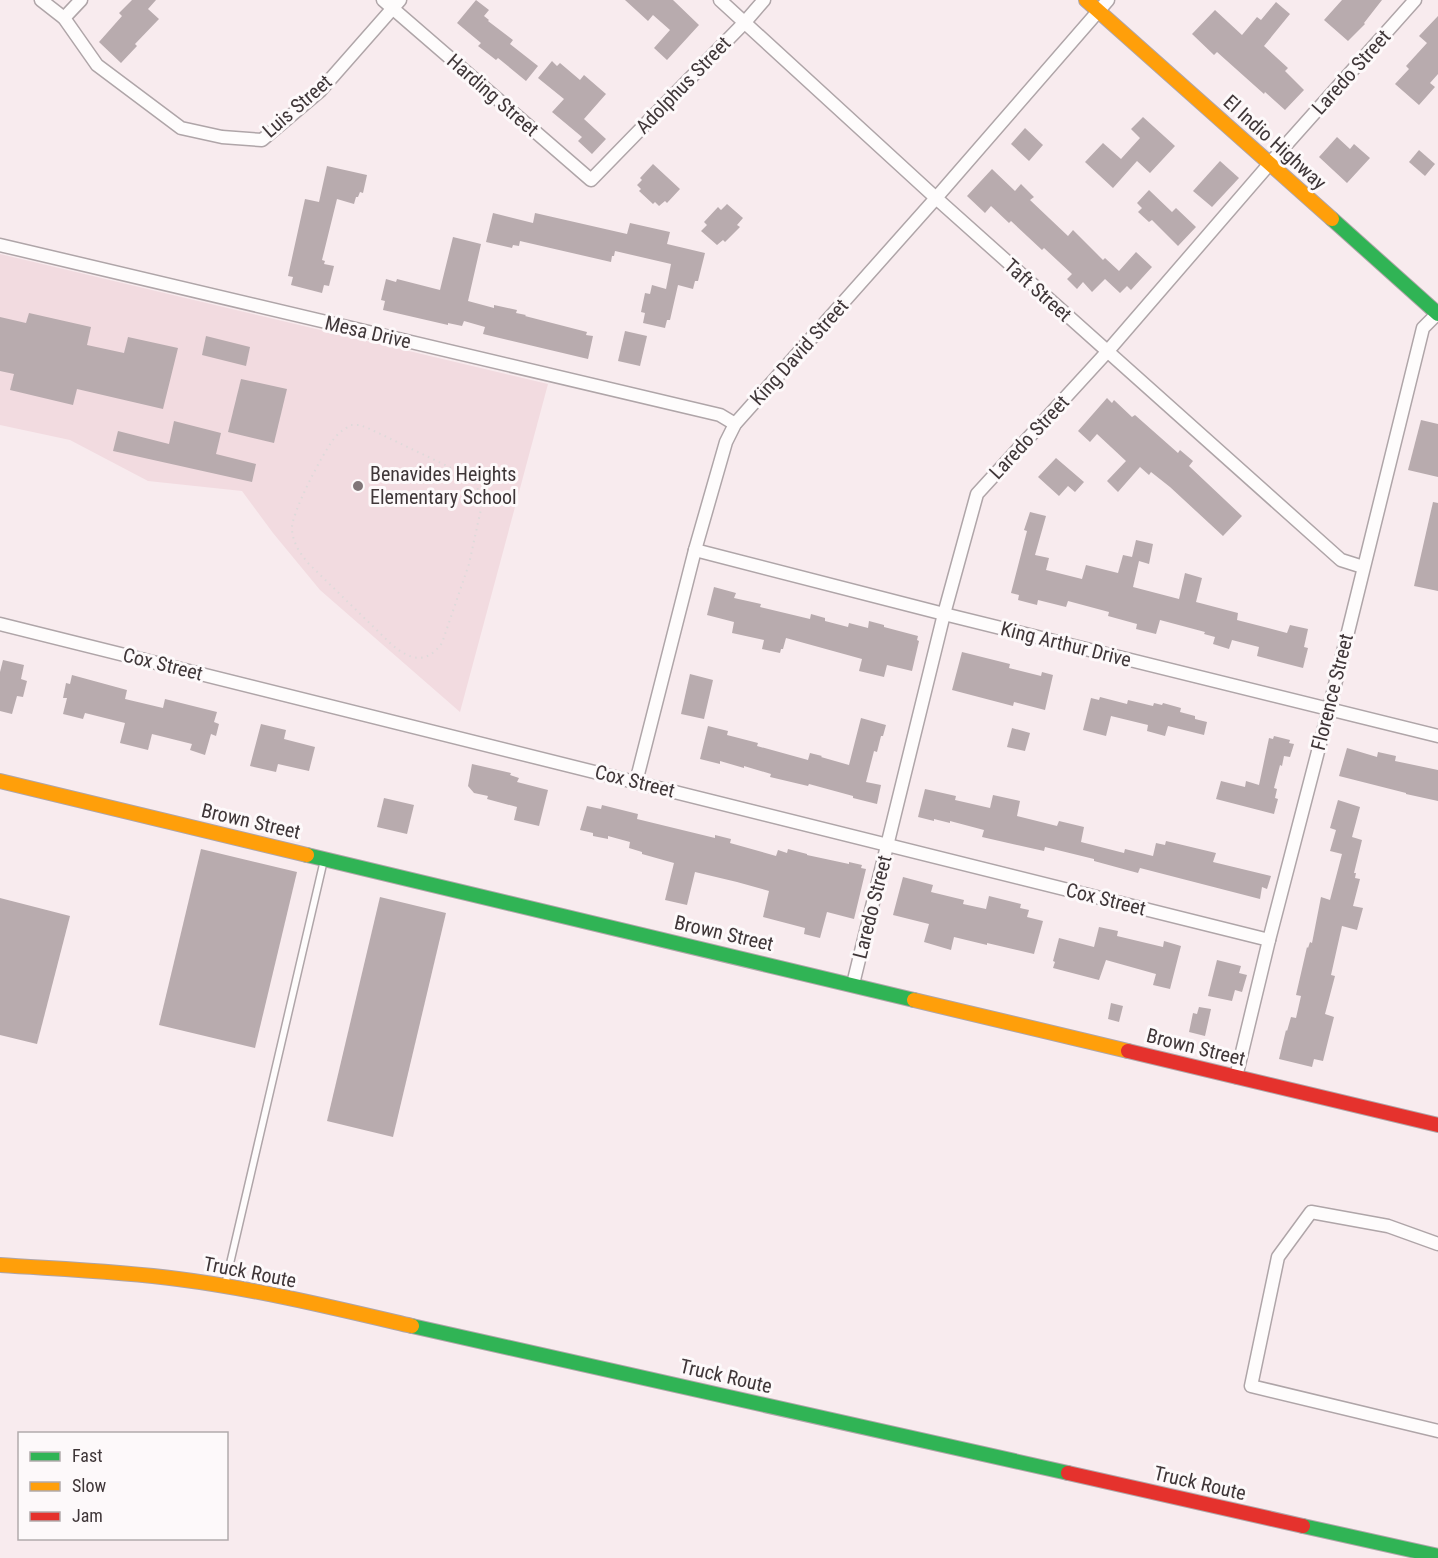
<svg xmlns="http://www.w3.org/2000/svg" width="1438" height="1558" viewBox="0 0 1438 1558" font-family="'Roboto Condensed',sans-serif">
<rect width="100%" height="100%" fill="#f8ebee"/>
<!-- built -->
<polygon fill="#f2dbe0" points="0,254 548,384 460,712 320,590 273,533 242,491 148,481 70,440 0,425"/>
<!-- building -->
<g fill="#b8abae">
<polygon points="132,0 156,0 148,9 159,19 135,44 137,46 121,63 99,42 122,16 119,13"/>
<polygon points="476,0 489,10 484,16 489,20 488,21 513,40 510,44 538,66 526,81 498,58 496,60 478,46 481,43 457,23"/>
<polygon points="625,0 673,0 699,25 667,60 654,48 670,30 653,15 648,21"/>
<polygon points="1342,0 1382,0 1364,23 1365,24 1348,41 1324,20"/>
<polygon points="1276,2 1290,14 1264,46 1288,68 1285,71 1304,90 1285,110 1265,92 1264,94 1217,52 1214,55 1192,34 1215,10 1242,35 1257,17 1261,20"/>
<polygon points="1438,16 1438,74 1430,83 1435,87 1419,105 1395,84 1409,69 1406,66 1427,43 1419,36"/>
<polygon points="552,61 557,66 560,63 580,80 584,75 606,94 584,119 606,139 592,154 578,141 582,137 552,112 564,99 538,78"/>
<polygon points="1143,117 1175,146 1150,173 1137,161 1113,188 1085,162 1103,143 1121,159 1140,138 1131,129"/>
<polygon points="1025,128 1043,145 1029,161 1011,144"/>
<polygon points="1337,137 1350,149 1354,144 1370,158 1347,183 1319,157"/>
<polygon points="1419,150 1435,164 1425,176 1409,162"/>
<polygon points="1220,161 1239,178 1212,207 1193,191"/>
<polygon points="653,164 680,189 667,203 665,201 659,206 655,202 653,204 639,191 641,189 637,185 642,180 640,178"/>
<polygon points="327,166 367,175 363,193 360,192 358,197 356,197 354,204 337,199 322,260 325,261 324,264 334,266 329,286 324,285 322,293 291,285 293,277 288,276 305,199 319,202"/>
<polygon points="992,169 1015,191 1021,184 1034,197 1030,200 1068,236 1073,230 1103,260 1105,258 1119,271 1136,252 1152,267 1131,290 1127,286 1120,293 1105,279 1092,292 1083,282 1077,289 1067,279 1072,274 1044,248 1042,250 1011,221 1009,223 991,206 985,213 967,196"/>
<polygon points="1149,190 1172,212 1176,208 1196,227 1178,246 1152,220 1149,222 1138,212 1142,208 1137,203"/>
<polygon points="727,204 743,218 737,225 740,227 725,242 723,240 717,245 701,231 707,225 704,222 718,207 721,210"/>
<polygon points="493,213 533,223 535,213 627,234 630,223 670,232 667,244 705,253 698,281 695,281 693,289 678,285 670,320 667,320 665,328 643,323 645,313 641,312 645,293 650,294 652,285 666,289 671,264 615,251 614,256 612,256 611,262 520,241 519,246 513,245 512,248 486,242"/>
<polygon points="453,237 481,244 468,301 494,308 494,305 517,310 516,313 526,315 525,316 587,332 586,335 593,336 588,359 483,334 485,327 464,321 462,326 448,323 448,325 383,310 385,301 381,300 386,279 396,282 397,279 440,290"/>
<polygon points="29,313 91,327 87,345 124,353 128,337 178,348 163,409 77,389 73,405 10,390 14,374 0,371 0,317 26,323"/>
<polygon points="625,331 647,336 640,366 618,361"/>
<polygon points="206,336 250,347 246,366 202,355"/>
<polygon points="241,379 287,389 274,443 228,432"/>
<polygon points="1107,398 1112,403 1114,400 1132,417 1135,415 1178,453 1180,450 1193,461 1189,466 1242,516 1223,536 1170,487 1151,472 1149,475 1140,467 1118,492 1107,481 1126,461 1097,434 1090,442 1078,431"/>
<polygon points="1421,420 1438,424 1438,477 1408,470"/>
<polygon points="174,421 221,433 216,454 256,464 252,482 113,451 118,431 169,444"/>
<polygon points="1056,458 1084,482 1075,492 1068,486 1059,496 1038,477"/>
<polygon points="1433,502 1438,503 1438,591 1414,586"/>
<polygon points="1030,512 1046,516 1035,555 1049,558 1046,570 1082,579 1086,565 1118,573 1123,555 1132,557 1136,540 1153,544 1149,564 1139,561 1133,587 1179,599 1185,573 1202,578 1196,602 1238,613 1237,620 1287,633 1290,625 1308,629 1304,647 1308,648 1303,668 1257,656 1259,647 1232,640 1229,649 1213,644 1215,637 1204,634 1205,632 1160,620 1156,634 1136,629 1137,624 1108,616 1109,612 1068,601 1066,607 1038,600 1037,605 1018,600 1019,595 1011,593 1027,531 1024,530"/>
<polygon points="714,587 736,593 734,598 761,604 760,607 810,619 811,614 825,618 825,621 848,627 849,623 868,628 869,621 884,625 884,627 918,636 917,640 919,641 912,671 887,665 884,677 859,671 862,659 786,638 783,649 781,649 780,653 762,649 764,640 732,633 734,622 707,615"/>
<polygon points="962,652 1010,664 1009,668 1041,676 1042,672 1053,675 1045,710 1014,702 1013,706 952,690"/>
<polygon points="3,660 24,665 21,679 27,681 23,697 17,696 12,714 0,711 0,672"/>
<polygon points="690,674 713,680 704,719 681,714"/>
<polygon points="72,675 127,690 125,699 163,708 165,699 217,712 214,722 219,724 216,736 211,734 205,755 190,750 192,744 152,734 148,750 120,743 125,723 85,713 83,719 63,714 67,698 63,698 66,683 70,684"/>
<polygon points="1100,697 1127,704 1128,700 1153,706 1154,703 1162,705 1163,703 1181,708 1180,712 1195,716 1195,719 1207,722 1204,735 1168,726 1165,736 1147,731 1148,725 1111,716 1106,736 1083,730 1091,698 1099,700"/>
<polygon points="861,718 886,725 883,736 881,736 877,752 874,751 866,782 881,785 877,804 853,798 853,796 809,784 808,786 770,777 771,774 744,766 744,768 720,761 720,764 700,759 708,726 728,731 727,735 758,743 757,746 808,760 810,753 822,756 821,757 849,765"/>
<polygon points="261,724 286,730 284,739 315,747 309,771 278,764 276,772 250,766"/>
<polygon points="1012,728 1030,733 1025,751 1007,747"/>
<polygon points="1274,736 1290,740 1289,743 1294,744 1290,757 1284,756 1282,766 1280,765 1274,788 1277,789 1275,798 1278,799 1274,814 1216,799 1221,781 1245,787 1246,781 1259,785 1269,738 1273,739"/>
<polygon points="1347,748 1377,757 1378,752 1396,756 1395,761 1438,770 1438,801 1406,794 1406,793 1339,776"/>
<polygon points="472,764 511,773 510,775 519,778 517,782 548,790 539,826 514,820 517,807 487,799 488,796 474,793 468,786"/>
<polygon points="925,789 956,796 955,800 990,808 993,795 1020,801 1017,816 1057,826 1059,821 1084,827 1081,842 1124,853 1125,849 1153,856 1156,843 1165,845 1166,841 1216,853 1213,862 1271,876 1267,889 1262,887 1260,899 1140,868 1138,873 1094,861 1094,859 1045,847 1044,851 982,837 984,830 950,821 950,823 934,819 934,821 918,817"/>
<polygon points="384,798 414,805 407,834 377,827"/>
<polygon points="1338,800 1360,807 1352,837 1362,840 1354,873 1356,873 1355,878 1360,879 1353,906 1363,908 1357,930 1342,926 1331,975 1335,976 1325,1014 1334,1017 1323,1061 1314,1059 1312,1067 1279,1059 1286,1030 1287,1031 1291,1017 1296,1018 1301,996 1296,995 1307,947 1308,948 1310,942 1312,943 1321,897 1330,900 1342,854 1330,851 1336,830 1330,828"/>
<polygon points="602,805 638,814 637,819 715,838 715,835 731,839 730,843 776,856 778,850 787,853 788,849 807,854 807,855 849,864 849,862 862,865 861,868 866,869 854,919 827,912 820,938 804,934 805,928 763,917 769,891 737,882 695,872 687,905 665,900 674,863 642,854 642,852 629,848 630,842 608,836 608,839 593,836 593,833 580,830 587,806 601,809"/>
<polygon points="201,849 297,872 255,1048 159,1025"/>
<polygon points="903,877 933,885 931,892 964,900 963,904 986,909 989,896 1021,904 1020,908 1029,910 1027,917 1043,921 1034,954 987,943 987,945 954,937 951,950 924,942 929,924 893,915"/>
<polygon points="380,897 446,913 393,1137 327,1121"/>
<polygon points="0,898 70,916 37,1044 0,1035"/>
<polygon points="1099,927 1118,931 1117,936 1163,947 1164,941 1181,946 1170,989 1153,985 1156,974 1106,960 1099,980 1053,968 1055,962 1053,961 1059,938 1094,947"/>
<polygon points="1217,960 1241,966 1239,973 1247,975 1242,992 1235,990 1232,1001 1208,996"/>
<polygon points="1111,1003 1123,1006 1119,1022 1108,1019"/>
<polygon points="1199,1007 1211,1009 1205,1036 1189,1032 1193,1013 1197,1014"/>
</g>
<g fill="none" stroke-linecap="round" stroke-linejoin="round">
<!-- lane casing -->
<g stroke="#afa5a8" stroke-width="9">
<polyline id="lane" points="225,1285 324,860"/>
</g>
<!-- street casing -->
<g stroke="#afa5a8" stroke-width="15">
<g id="street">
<polyline points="41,0 64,18 97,65 181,128 222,137 262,140 320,91 400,0"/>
<polyline points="383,0 591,180 745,22 764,0"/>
<polyline points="720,0 936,198 1341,560 1363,567"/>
<polyline points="64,18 81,0"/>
<polyline points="0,245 720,415 735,424"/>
<polyline points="695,550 944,614 1438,736"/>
<polyline points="0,624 1269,940"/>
<polyline points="636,782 695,550 726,442 735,424 936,198 1108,0"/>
<polyline points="853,984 944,614 977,494 1107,352 1285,146 1415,0"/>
<polyline points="1236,1077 1269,940 1329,709 1423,328 1438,313"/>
<polyline points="1438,1244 1388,1226 1311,1212 1278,1257 1251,1386 1438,1431"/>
</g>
</g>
<!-- fast casing -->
<g stroke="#afa5a8" stroke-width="16">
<g id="fast">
<polyline points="1332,219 1438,314"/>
<polyline points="307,855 914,1000"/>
<polyline points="412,1326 1068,1473"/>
<polyline points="1303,1526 1438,1556"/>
</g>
</g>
<!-- slow casing -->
<g stroke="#afa5a8" stroke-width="16">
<g id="slow">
<polyline points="1086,0 1332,219"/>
<polyline points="0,781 307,855"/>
<polyline points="914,1000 1128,1051"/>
<path d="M0,1265C60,1269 119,1271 178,1279C257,1289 335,1308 412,1326"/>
</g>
</g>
<!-- jam casing -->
<g stroke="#afa5a8" stroke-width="16">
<g id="jam">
<polyline points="1128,1051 1438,1125"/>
<polyline points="1068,1473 1303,1526"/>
</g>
</g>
<!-- path -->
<path stroke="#dedada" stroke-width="2" stroke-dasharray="1.5 4.5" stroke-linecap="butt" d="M351,425H360L370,429L468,476L475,483L480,494L481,509L469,564L442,643C426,665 410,660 391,644L308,563C300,553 293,543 292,530C290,515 323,453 333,440C338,433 344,429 351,425Z"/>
<!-- lane -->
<use href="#lane" stroke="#fefcfc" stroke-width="6"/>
<!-- street -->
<use href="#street" stroke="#fefcfc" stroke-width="12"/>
<!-- fast -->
<use href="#fast" stroke="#30b455" stroke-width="14"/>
<!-- slow -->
<use href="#slow" stroke="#ff9f0a" stroke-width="14"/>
<!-- jam -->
<use href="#jam" stroke="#e5322d" stroke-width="14"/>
</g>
<!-- markers -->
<circle fill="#807578" stroke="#fdf9fa" stroke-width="2" cx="358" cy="486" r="6"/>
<g text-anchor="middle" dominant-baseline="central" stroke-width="6" stroke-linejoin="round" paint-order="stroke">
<!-- street labels -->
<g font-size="20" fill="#3f3638" stroke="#fdf9fa">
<text transform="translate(1351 72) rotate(-48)">Laredo Street</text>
<text transform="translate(683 85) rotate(-46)">Adolphus Street</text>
<text transform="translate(493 95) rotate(41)">Harding Street</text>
<text transform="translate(297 106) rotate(-41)">Luis Street</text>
<text transform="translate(1275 142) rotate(42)">El Indio Highway</text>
<text transform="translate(1038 290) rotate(42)">Taft Street</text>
<text transform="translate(368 332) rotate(13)">Mesa Drive</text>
<text transform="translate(799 352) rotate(-48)">King David Street</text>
<text transform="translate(1029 437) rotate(-47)">Laredo Street</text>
<text transform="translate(1066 644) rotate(14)">King Arthur Drive</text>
<text transform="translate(163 664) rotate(14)">Cox Street</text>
<text transform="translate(1332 692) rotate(-76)">Florence Street</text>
<text transform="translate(635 781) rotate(14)">Cox Street</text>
<text transform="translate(251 821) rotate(13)">Brown Street</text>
<text transform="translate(1106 899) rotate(14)">Cox Street</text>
<text transform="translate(872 907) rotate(-76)">Laredo Street</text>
<text transform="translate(724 933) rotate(13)">Brown Street</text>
<text transform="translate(1196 1047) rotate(14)">Brown Street</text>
<text transform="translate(250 1272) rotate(11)">Truck Route</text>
<text transform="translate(726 1376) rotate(13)">Truck Route</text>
<text transform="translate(1200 1483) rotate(13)">Truck Route</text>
</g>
<!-- poi labels -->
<g font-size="20" fill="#3f3638" stroke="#fdf9fa" text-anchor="start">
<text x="370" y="474">Benavides Heights<tspan x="370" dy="23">Elementary School</tspan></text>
</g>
</g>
<!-- legend -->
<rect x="18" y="1432" width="210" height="108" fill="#fdf9fa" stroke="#b1abac" stroke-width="1.5"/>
<rect x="30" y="1452" width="30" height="9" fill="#30b455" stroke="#b1abac" stroke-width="1.5"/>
<text x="72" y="1462" font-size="18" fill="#3f3638">Fast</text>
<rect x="30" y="1482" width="30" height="9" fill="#ff9f0a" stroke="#b1abac" stroke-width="1.5"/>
<text x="72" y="1492" font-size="18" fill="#3f3638">Slow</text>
<rect x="30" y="1512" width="30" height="9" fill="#e5322d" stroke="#b1abac" stroke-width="1.5"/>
<text x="72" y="1522" font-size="18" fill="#3f3638">Jam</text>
</svg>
